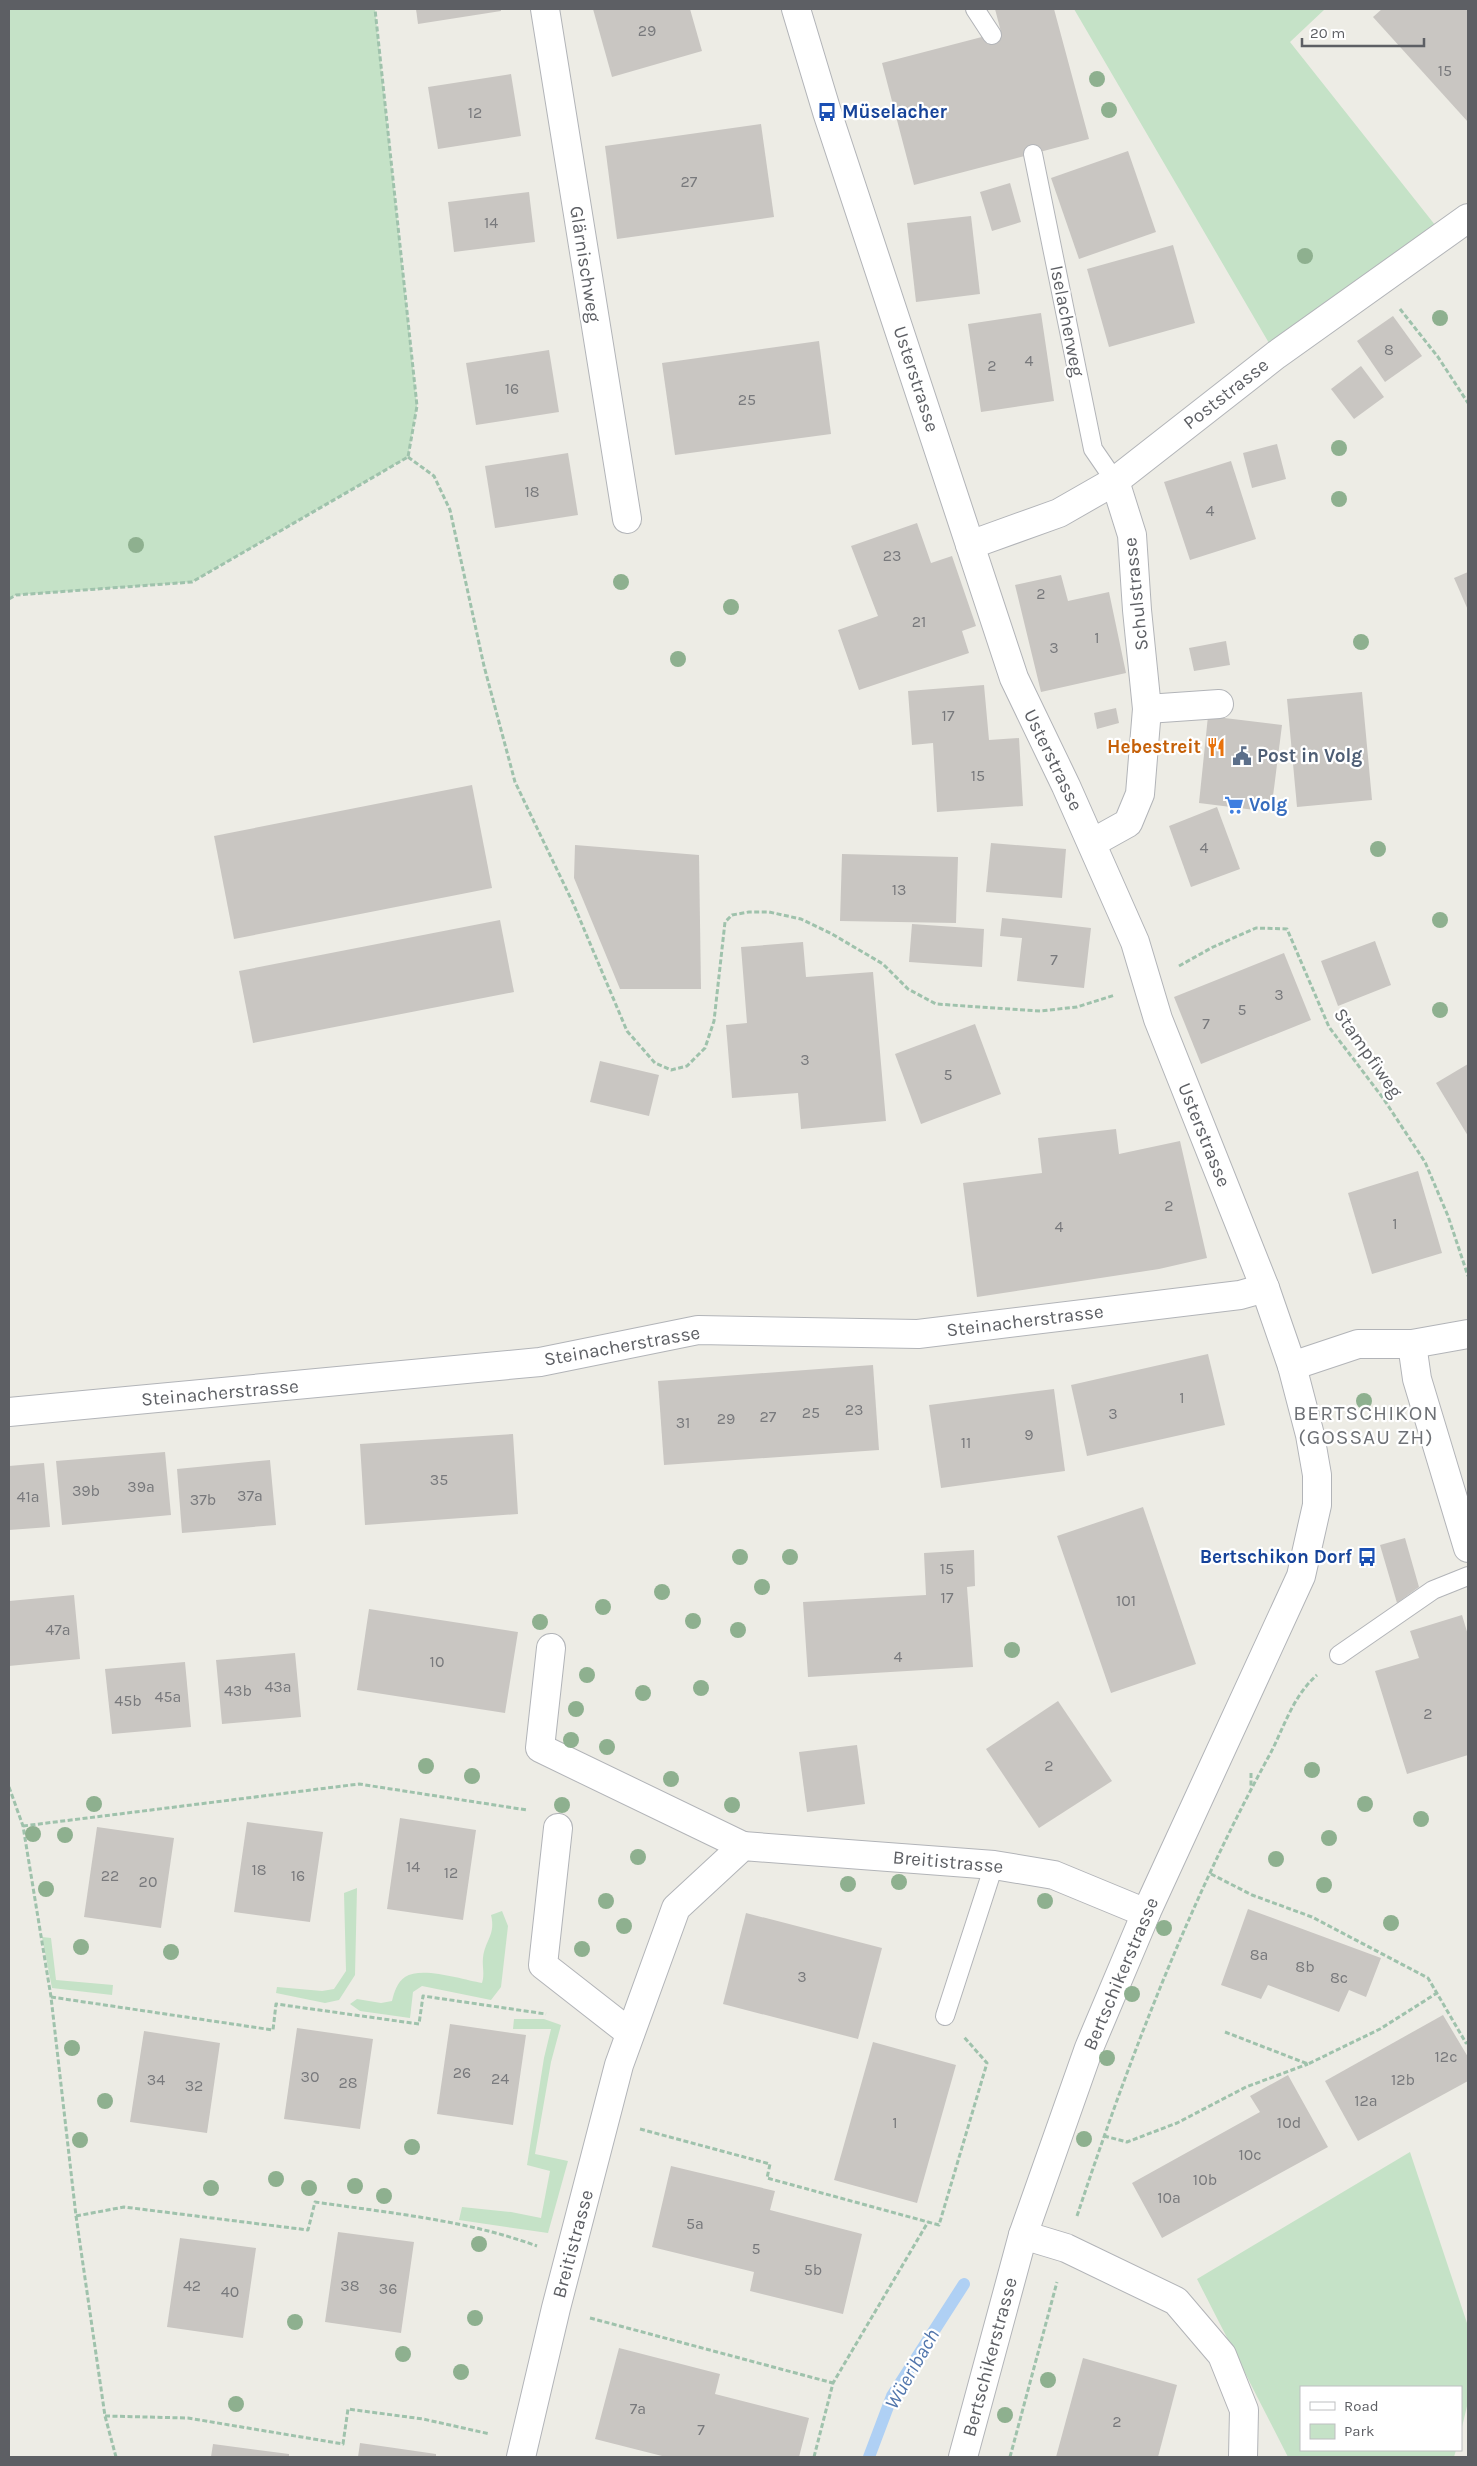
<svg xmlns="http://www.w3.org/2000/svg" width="1477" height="2466" viewBox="0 0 1477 2466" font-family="Karla,sans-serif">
<rect width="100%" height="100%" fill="#edece5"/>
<!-- green -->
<g fill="#c5e2c7">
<polygon points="9,9 375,9 417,406 408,457 192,582 16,595 9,599"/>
<polygon points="1074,9 1325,9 1290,42 1443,235 1276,355"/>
<polygon points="357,1888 355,1975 339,2000 325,2003 276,1993 277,1987 322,1991 334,1989 346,1971 344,1893"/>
<path d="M502,1911L508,1926L501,1987L491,2000L422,1986L413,1992L410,2018L360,2011L350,2004L357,1999L381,2003L392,2001C394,1993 397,1982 405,1977C422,1966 463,1980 482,1983C485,1974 482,1967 483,1958C485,1940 496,1935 491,1915Z"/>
<polygon points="42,1937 51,1938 56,1980 113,1985 112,1995 52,1988"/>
<polygon points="514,2019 544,2019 561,2025 551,2062 535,2154 568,2161 548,2233 459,2220 462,2207 511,2212 541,2218 550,2171 527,2165 544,2058 551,2029 513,2029"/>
<polygon points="1410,2152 1468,2326 1468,2402 1461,2431 1461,2387 1301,2387 1301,2450 1456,2450 1454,2457 1288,2457 1197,2279"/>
</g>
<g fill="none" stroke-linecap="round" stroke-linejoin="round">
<!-- stream -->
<polyline stroke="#afd0f4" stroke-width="12" points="869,2457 892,2396 964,2284"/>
</g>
<!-- building -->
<g fill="#c9c6c2">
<polygon points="416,9 501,9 501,11 418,24"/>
<polygon points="593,9 690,9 702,51 612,77"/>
<polygon points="995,9 1054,9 1089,139 914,185 882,63 1001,32"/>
<polygon points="1382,9 1468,9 1468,122 1373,17"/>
<polygon points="511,74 521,136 438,149 428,87"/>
<polygon points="761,124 774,217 617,239 605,146"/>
<polygon points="1128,151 1156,232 1079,259 1051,178"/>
<polygon points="1010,183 1021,222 992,231 980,192"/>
<polygon points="529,192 535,242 454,252 448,202"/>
<polygon points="971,216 980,294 916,302 907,223"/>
<polygon points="1173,245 1195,323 1109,347 1087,269"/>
<polygon points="1041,313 1054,401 981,412 968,324"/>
<polygon points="1393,316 1422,356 1385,382 1357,341"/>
<polygon points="819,341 831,434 675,455 662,363"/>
<polygon points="549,350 559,412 476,425 466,363"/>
<polygon points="1361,366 1384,397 1354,419 1331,389"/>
<polygon points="1277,444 1286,479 1252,488 1243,453"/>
<polygon points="568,453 578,515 495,528 485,466"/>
<polygon points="1231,461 1256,539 1190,560 1164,482"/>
<polygon points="917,523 931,563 952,556 976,626 962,631 969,653 859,690 838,630 878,616 851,546"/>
<polygon points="1468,572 1468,610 1454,578"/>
<polygon points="1061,575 1068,601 1109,592 1126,673 1041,692 1015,585"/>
<polygon points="1226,641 1230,665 1194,671 1189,648"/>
<polygon points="984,685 989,740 1019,738 1023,806 937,812 933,743 912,745 908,691"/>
<polygon points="1362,692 1372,800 1297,807 1287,699"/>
<polygon points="1116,708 1119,723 1097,729 1094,713"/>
<polygon points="1208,716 1282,725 1271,812 1199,803"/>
<polygon points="472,785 492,888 234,939 214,836"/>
<polygon points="1217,807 1240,869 1191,887 1169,826"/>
<polygon points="991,843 1066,849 1062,898 986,892"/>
<polygon points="575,845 699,855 701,989 620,989 574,878"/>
<polygon points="842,854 958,857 956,923 840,921"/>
<polygon points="1002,918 1091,928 1084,988 1017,981 1022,938 1000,936"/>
<polygon points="500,920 514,992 253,1043 239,971"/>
<polygon points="912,924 984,929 982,967 909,962"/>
<polygon points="1375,941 1391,985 1338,1006 1321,961"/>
<polygon points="803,942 806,977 873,972 886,1121 801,1129 798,1093 732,1098 726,1025 747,1023 741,947"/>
<polygon points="1284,953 1311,1020 1201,1064 1174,997"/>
<polygon points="975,1024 1001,1094 921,1124 895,1054"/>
<polygon points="600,1061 659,1075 649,1116 590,1102"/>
<polygon points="1468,1064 1468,1136 1436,1083"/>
<polygon points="1116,1129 1119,1154 1180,1141 1207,1258 1159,1269 977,1297 963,1183 1042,1173 1038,1138"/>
<polygon points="1418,1171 1442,1253 1372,1274 1348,1193"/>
<polygon points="1208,1354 1225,1425 1087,1456 1071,1385"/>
<polygon points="873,1365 879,1450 664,1465 658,1381"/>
<polygon points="1054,1389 1065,1471 941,1488 929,1405"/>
<polygon points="513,1434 518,1514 365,1525 360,1444"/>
<polygon points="165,1452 171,1515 62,1525 56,1461"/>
<polygon points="270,1460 276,1525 182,1533 177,1469"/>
<polygon points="44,1463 50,1527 9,1530 9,1466"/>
<polygon points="1143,1507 1196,1664 1111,1693 1057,1536"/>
<polygon points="1405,1538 1419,1587 1397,1603 1380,1545"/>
<polygon points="974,1550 975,1586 967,1587 973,1667 808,1677 803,1602 926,1595 924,1553"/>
<polygon points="74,1595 80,1659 9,1666 9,1601"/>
<polygon points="369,1609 518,1632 505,1713 357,1690"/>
<polygon points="1462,1615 1468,1635 1468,1755 1407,1774 1375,1671 1419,1658 1410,1631"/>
<polygon points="295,1653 301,1717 222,1724 216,1660"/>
<polygon points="185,1662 191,1727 112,1734 105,1669"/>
<polygon points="1058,1701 1112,1781 1039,1828 986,1749"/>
<polygon points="857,1745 865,1804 807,1812 799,1752"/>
<polygon points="400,1818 476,1830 463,1920 387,1909"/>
<polygon points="247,1822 323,1832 310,1922 234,1912"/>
<polygon points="97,1827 174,1838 161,1928 84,1917"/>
<polygon points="1248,1909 1381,1958 1366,1997 1349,1990 1339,2012 1268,1985 1261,1999 1221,1985"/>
<polygon points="746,1913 882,1948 858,2039 723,2004"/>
<polygon points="1443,2015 1468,2057 1468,2081 1358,2141 1325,2081"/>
<polygon points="450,2024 526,2035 513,2125 437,2114"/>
<polygon points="297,2028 373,2039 360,2129 284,2119"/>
<polygon points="144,2031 220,2043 207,2133 130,2122"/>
<polygon points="873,2042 956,2065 917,2203 834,2180"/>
<polygon points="1288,2075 1328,2147 1162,2238 1132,2183 1260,2112 1250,2096"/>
<polygon points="671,2166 775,2191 770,2210 862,2234 843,2314 750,2291 754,2272 652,2247"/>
<polygon points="338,2232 414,2242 401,2333 325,2322"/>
<polygon points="180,2238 256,2248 243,2338 167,2327"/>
<polygon points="619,2348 720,2374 715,2394 809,2418 799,2457 666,2457 595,2439"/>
<polygon points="1083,2358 1177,2385 1158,2457 1056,2457"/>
<polygon points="360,2443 436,2454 436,2457 358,2457"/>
<polygon points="213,2444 289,2454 289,2457 211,2457"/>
</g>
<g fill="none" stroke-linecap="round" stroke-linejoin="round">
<!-- service casing -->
<g stroke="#b2b4b8" stroke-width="20">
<g id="service">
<polyline points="975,9 992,35"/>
<polyline points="1033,154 1093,449 1115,481"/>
<polyline points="1339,1655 1433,1590 1468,1576"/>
<polyline points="945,2016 994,1865"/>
</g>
</g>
<!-- minor casing -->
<g stroke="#b2b4b8" stroke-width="30">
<g id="minor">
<polyline points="545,9 627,519"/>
<polyline points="970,545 1059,513 1115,481 1276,355 1468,218"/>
<polyline points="1147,709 1219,704"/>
<polyline points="1092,843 1128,823 1140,794 1147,709 1137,610 1132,535 1115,481"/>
<polyline points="1412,1344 1417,1379 1468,1548"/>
<polyline points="9,1412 540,1362 698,1330 918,1334 1240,1295 1265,1288"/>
<polyline points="551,1648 540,1748 743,1846"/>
<polyline points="558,1828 543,1965 630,2033"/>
<polyline points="1023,2235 1066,2248 1176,2301 1222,2355 1244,2410 1243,2457"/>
<polyline points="521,2457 556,2308 619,2065 676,1908 743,1846 994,1865 1054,1875 1146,1913"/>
</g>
</g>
<!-- tertiary casing -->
<g stroke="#b2b4b8" stroke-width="30">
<g id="tertiary">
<polyline points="796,9 827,112 1014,678 1066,786 1135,942 1158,1019 1265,1288 1292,1366 1310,1435 1317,1475 1317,1505 1301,1576 1146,1913 1089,2048 1023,2235 963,2457"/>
<polyline points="1292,1366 1358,1344 1412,1344 1468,1334"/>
</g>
</g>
<!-- path -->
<g stroke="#9fc2ac" stroke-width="3" stroke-dasharray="5 2.5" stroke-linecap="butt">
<polyline points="1400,309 1438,357 1468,403"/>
<polyline points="408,457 434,476 450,510 484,666 515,782 573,903 627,1031 655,1063 671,1070 687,1066 705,1048 714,1021 725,922 732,915 749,912 769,912 801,919 832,934 883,964 908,989 936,1004 1040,1011 1077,1007 1115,995"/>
<polyline points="9,599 16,595 192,582 408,457 417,406 375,9"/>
<polyline points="1179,966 1213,947 1256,928 1287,929 1329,1027 1383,1098 1425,1162 1448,1216 1468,1276"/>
<polyline points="1251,1773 1251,1787"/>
<polyline points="9,1787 23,1826 51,1997 76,2216 105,2416 116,2457"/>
<polyline points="23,1826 359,1784 527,1810"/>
<polyline points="1211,1874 1252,1895 1312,1917 1428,1978 1466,2043 1468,2042"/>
<polyline points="51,1997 273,2030 276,2004 419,2024 423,1996 546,2014"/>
<polyline points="1225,2032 1308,2064 1380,2029 1437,1993"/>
<polyline points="640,2129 770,2164 767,2178 939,2225 987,2063 964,2037"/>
<polyline points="1104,2136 1127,2142 1177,2123 1246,2087 1308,2064"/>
<path d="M76,2216L124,2207L308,2230L315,2202C390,2213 466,2220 537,2246"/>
<path d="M1077,2216C1129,2059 1189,1902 1269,1756C1284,1728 1292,1697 1317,1675"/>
<polyline points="590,2318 833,2383"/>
<polyline points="105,2416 188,2418 343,2444 348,2409 423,2419 490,2434"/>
<polyline points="814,2457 833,2383 928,2222"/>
<polyline points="1010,2457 1057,2282"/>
</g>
<!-- service -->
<use href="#service" stroke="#fff" stroke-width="18"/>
<!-- minor -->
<use href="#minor" stroke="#fff" stroke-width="28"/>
<!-- tertiary -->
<use href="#tertiary" stroke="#fff" stroke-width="28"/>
</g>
<!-- trees -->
<g fill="#8eb08f">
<circle cx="1097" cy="79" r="8"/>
<circle cx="1109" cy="110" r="8"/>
<circle cx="1305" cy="256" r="8"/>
<circle cx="1440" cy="318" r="8"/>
<circle cx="1339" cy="448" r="8"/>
<circle cx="1339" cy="499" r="8"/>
<circle cx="136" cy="545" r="8"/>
<circle cx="621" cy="582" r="8"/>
<circle cx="731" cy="607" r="8"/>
<circle cx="1361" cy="642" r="8"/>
<circle cx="678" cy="659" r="8"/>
<circle cx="1378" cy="849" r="8"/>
<circle cx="1440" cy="920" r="8"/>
<circle cx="1440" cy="1010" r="8"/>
<circle cx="1364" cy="1401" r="8"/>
<circle cx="740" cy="1557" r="8"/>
<circle cx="790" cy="1557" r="8"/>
<circle cx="762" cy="1587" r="8"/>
<circle cx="662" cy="1592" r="8"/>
<circle cx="603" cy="1607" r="8"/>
<circle cx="693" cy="1621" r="8"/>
<circle cx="540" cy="1622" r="8"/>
<circle cx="738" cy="1630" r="8"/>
<circle cx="1012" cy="1650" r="8"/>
<circle cx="587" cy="1675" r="8"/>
<circle cx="701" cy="1688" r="8"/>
<circle cx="643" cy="1693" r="8"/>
<circle cx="576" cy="1709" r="8"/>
<circle cx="571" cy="1740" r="8"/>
<circle cx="607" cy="1747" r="8"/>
<circle cx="426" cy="1766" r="8"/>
<circle cx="1312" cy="1770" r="8"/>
<circle cx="472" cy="1776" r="8"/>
<circle cx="671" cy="1779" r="8"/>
<circle cx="94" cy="1804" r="8"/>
<circle cx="1365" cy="1804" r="8"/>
<circle cx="562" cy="1805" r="8"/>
<circle cx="732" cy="1805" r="8"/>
<circle cx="1421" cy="1819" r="8"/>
<circle cx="33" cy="1834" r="8"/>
<circle cx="65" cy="1835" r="8"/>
<circle cx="1329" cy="1838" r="8"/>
<circle cx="638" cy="1857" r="8"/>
<circle cx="1276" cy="1859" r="8"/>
<circle cx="899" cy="1882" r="8"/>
<circle cx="848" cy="1884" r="8"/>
<circle cx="1324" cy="1885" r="8"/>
<circle cx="46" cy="1889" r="8"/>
<circle cx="606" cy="1901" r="8"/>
<circle cx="1045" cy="1901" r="8"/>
<circle cx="1391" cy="1923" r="8"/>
<circle cx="624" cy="1926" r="8"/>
<circle cx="1164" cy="1928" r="8"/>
<circle cx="81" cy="1947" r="8"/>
<circle cx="582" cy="1949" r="8"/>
<circle cx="171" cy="1952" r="8"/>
<circle cx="1132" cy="1994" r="8"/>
<circle cx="72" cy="2048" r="8"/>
<circle cx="1107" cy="2058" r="8"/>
<circle cx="105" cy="2101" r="8"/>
<circle cx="1084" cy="2139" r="8"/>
<circle cx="80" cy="2140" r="8"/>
<circle cx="412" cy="2147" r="8"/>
<circle cx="276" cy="2179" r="8"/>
<circle cx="355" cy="2186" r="8"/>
<circle cx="211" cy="2188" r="8"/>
<circle cx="309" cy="2188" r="8"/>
<circle cx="384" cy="2196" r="8"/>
<circle cx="479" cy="2244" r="8"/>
<circle cx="475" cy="2318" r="8"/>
<circle cx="295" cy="2322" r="8"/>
<circle cx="403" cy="2354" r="8"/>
<circle cx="461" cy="2372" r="8"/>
<circle cx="1048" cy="2380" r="8"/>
<circle cx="236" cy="2404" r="8"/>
<circle cx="1005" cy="2415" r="8"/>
</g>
<!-- icons -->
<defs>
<g id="bus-bare" transform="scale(1.5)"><path d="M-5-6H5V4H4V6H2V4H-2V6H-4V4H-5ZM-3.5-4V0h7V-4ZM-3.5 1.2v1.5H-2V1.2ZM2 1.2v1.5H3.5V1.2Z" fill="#1a4fb4" stroke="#fff" stroke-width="2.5" paint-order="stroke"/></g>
<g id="restaurant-bare" transform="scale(1.5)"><path d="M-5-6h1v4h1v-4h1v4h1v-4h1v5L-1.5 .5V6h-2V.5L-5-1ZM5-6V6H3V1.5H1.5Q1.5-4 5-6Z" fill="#e8710a" stroke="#fff" stroke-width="2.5" paint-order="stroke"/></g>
<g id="civic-bare" transform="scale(1.5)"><path d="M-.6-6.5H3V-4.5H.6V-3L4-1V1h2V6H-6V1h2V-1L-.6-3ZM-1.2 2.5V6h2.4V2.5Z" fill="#5c6f8a" stroke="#fff" stroke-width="2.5" paint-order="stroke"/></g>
<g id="supermarket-bare" transform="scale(1.5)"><path d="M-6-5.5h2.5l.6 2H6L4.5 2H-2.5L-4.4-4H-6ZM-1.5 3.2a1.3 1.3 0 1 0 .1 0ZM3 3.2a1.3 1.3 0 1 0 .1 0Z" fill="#3f7fe0" stroke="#fff" stroke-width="2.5" paint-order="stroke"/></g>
</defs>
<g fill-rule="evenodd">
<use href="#bus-bare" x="827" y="112"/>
<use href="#restaurant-bare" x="1216" y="747"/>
<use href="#civic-bare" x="1242" y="756"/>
<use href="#supermarket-bare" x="1234" y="805"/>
<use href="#bus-bare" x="1367" y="1557"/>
</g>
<g text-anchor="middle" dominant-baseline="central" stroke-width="4.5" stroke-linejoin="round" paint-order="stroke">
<!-- number labels -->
<g font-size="16" fill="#78797c">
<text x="647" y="30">29</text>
<text x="1445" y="70">15</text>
<text x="475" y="112">12</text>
<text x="689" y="181">27</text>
<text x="491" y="222">14</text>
<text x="1389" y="349">8</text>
<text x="1029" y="360">4</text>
<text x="992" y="365">2</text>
<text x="512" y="388">16</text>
<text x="747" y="399">25</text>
<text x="532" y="491">18</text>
<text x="1210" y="510">4</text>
<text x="892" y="555">23</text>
<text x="1041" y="593">2</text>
<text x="919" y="621">21</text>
<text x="1097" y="637">1</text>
<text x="1054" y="647">3</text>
<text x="948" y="715">17</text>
<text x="978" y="775">15</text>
<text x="1204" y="847">4</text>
<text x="899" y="889">13</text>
<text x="1054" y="959">7</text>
<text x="1279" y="994">3</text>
<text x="1242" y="1009">5</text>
<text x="1206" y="1023">7</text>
<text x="805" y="1059">3</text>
<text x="948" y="1074">5</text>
<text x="1169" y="1205">2</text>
<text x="1395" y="1223">1</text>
<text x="1059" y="1226">4</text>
<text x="1182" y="1397">1</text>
<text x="854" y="1409">23</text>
<text x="811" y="1412">25</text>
<text x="1113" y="1413">3</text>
<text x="768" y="1416">27</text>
<text x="726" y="1418">29</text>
<text x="683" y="1422">31</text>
<text x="1029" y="1434">9</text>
<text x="966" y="1442">11</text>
<text x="439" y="1479">35</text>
<text x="141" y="1486">39a</text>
<text x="86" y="1490">39b</text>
<text x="250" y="1495">37a</text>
<text x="28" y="1496">41a</text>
<text x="203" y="1499">37b</text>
<text x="947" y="1568">15</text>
<text x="947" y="1597">17</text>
<text x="1126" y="1600">101</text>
<text x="58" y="1629">47a</text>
<text x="898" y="1656">4</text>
<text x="437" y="1661">10</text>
<text x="278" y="1686">43a</text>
<text x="238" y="1690">43b</text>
<text x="168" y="1696">45a</text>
<text x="128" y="1700">45b</text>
<text x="1428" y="1713">2</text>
<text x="1049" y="1765">2</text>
<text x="413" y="1866">14</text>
<text x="259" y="1869">18</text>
<text x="451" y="1872">12</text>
<text x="110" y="1875">22</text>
<text x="298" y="1875">16</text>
<text x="148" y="1881">20</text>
<text x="1259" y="1954">8a</text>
<text x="1305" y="1966">8b</text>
<text x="802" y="1976">3</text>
<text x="1339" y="1977">8c</text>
<text x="1446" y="2056">12c</text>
<text x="462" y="2072">26</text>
<text x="310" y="2076">30</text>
<text x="500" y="2078">24</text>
<text x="156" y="2079">34</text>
<text x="1403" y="2079">12b</text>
<text x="348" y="2082">28</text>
<text x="194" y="2085">32</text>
<text x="1366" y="2100">12a</text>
<text x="895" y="2122">1</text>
<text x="1289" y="2122">10d</text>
<text x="1250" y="2154">10c</text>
<text x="1205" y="2179">10b</text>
<text x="1169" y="2197">10a</text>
<text x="695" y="2223">5a</text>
<text x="756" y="2248">5</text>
<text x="813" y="2269">5b</text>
<text x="192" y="2285">42</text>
<text x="350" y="2285">38</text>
<text x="388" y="2288">36</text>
<text x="230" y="2291">40</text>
<text x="638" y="2408">7a</text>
<text x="1117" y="2421">2</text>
<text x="701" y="2429">7</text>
</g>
<!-- transit labels -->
<g font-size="19" font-weight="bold" fill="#164399" stroke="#fff" text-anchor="start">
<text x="842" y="112">Müselacher</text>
<text x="1352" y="1557" text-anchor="end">Bertschikon Dorf</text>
</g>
<!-- street labels -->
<g font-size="19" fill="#5d5f64" stroke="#fff">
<text transform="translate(585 264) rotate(81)">Glärnischweg</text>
<text transform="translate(1067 321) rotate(79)">Iselacherweg</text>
<text transform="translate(916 379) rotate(72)">Usterstrasse</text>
<text transform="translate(1226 394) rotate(-38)">Poststrasse</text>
<text transform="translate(1136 594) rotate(-96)">Schulstrasse</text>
<text transform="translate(1053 760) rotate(64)">Usterstrasse</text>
<text transform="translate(1368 1053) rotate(55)">Stampfiweg</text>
<text transform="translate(1204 1135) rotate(68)">Usterstrasse</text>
<text transform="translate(1025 1321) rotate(-7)">Steinacherstrasse</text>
<text transform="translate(622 1346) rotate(-10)">Steinacherstrasse</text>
<text transform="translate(220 1393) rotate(-5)">Steinacherstrasse</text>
<text transform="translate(948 1862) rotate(5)">Breitistrasse</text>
<text transform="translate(1121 1974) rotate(-67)">Bertschikerstrasse</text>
<text transform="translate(573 2244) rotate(-75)">Breitistrasse</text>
<text transform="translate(990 2357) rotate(-75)">Bertschikerstrasse</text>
</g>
<!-- food labels -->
<g font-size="19" font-weight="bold" fill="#c56008" stroke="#fff" text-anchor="end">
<text x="1201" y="747">Hebestreit</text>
</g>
<!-- service labels -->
<g font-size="19" font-weight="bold" fill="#4e5e75" stroke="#fff" text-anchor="start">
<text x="1257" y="756">Post in Volg</text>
</g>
<!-- shop labels -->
<g font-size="19" font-weight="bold" fill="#366cbe" stroke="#fff" text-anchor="start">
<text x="1249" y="805">Volg</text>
</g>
<!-- water labels -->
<g font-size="20" font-style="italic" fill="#5276ac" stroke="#fff">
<text transform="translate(912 2369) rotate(-60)">Wüeribach</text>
</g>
<!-- quarter labels -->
<g font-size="21" letter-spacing="1" fill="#6e7176" stroke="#fff">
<text x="1366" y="1413">BERTSCHIKON<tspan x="1366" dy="24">(GOSSAU ZH)</tspan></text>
</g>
</g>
<!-- border -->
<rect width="1477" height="2466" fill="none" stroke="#5d5f64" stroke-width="20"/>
<!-- legend -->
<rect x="1300" y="2386" width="162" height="65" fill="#ffffff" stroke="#bebfc1"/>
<rect x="1310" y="2402" width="25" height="8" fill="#ffffff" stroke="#bebfc1"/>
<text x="1344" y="2411" font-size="15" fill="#5d5f64">Road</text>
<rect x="1310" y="2424" width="25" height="15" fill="#c5e2c7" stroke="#bebfc1"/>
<text x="1344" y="2436" font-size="15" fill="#5d5f64">Park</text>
<!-- scale -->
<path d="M1302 38v8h122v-8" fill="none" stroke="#5d5f64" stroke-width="2.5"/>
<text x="1310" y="38" font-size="15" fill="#5d5f64" stroke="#ffffff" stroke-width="4" paint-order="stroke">20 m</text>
</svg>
